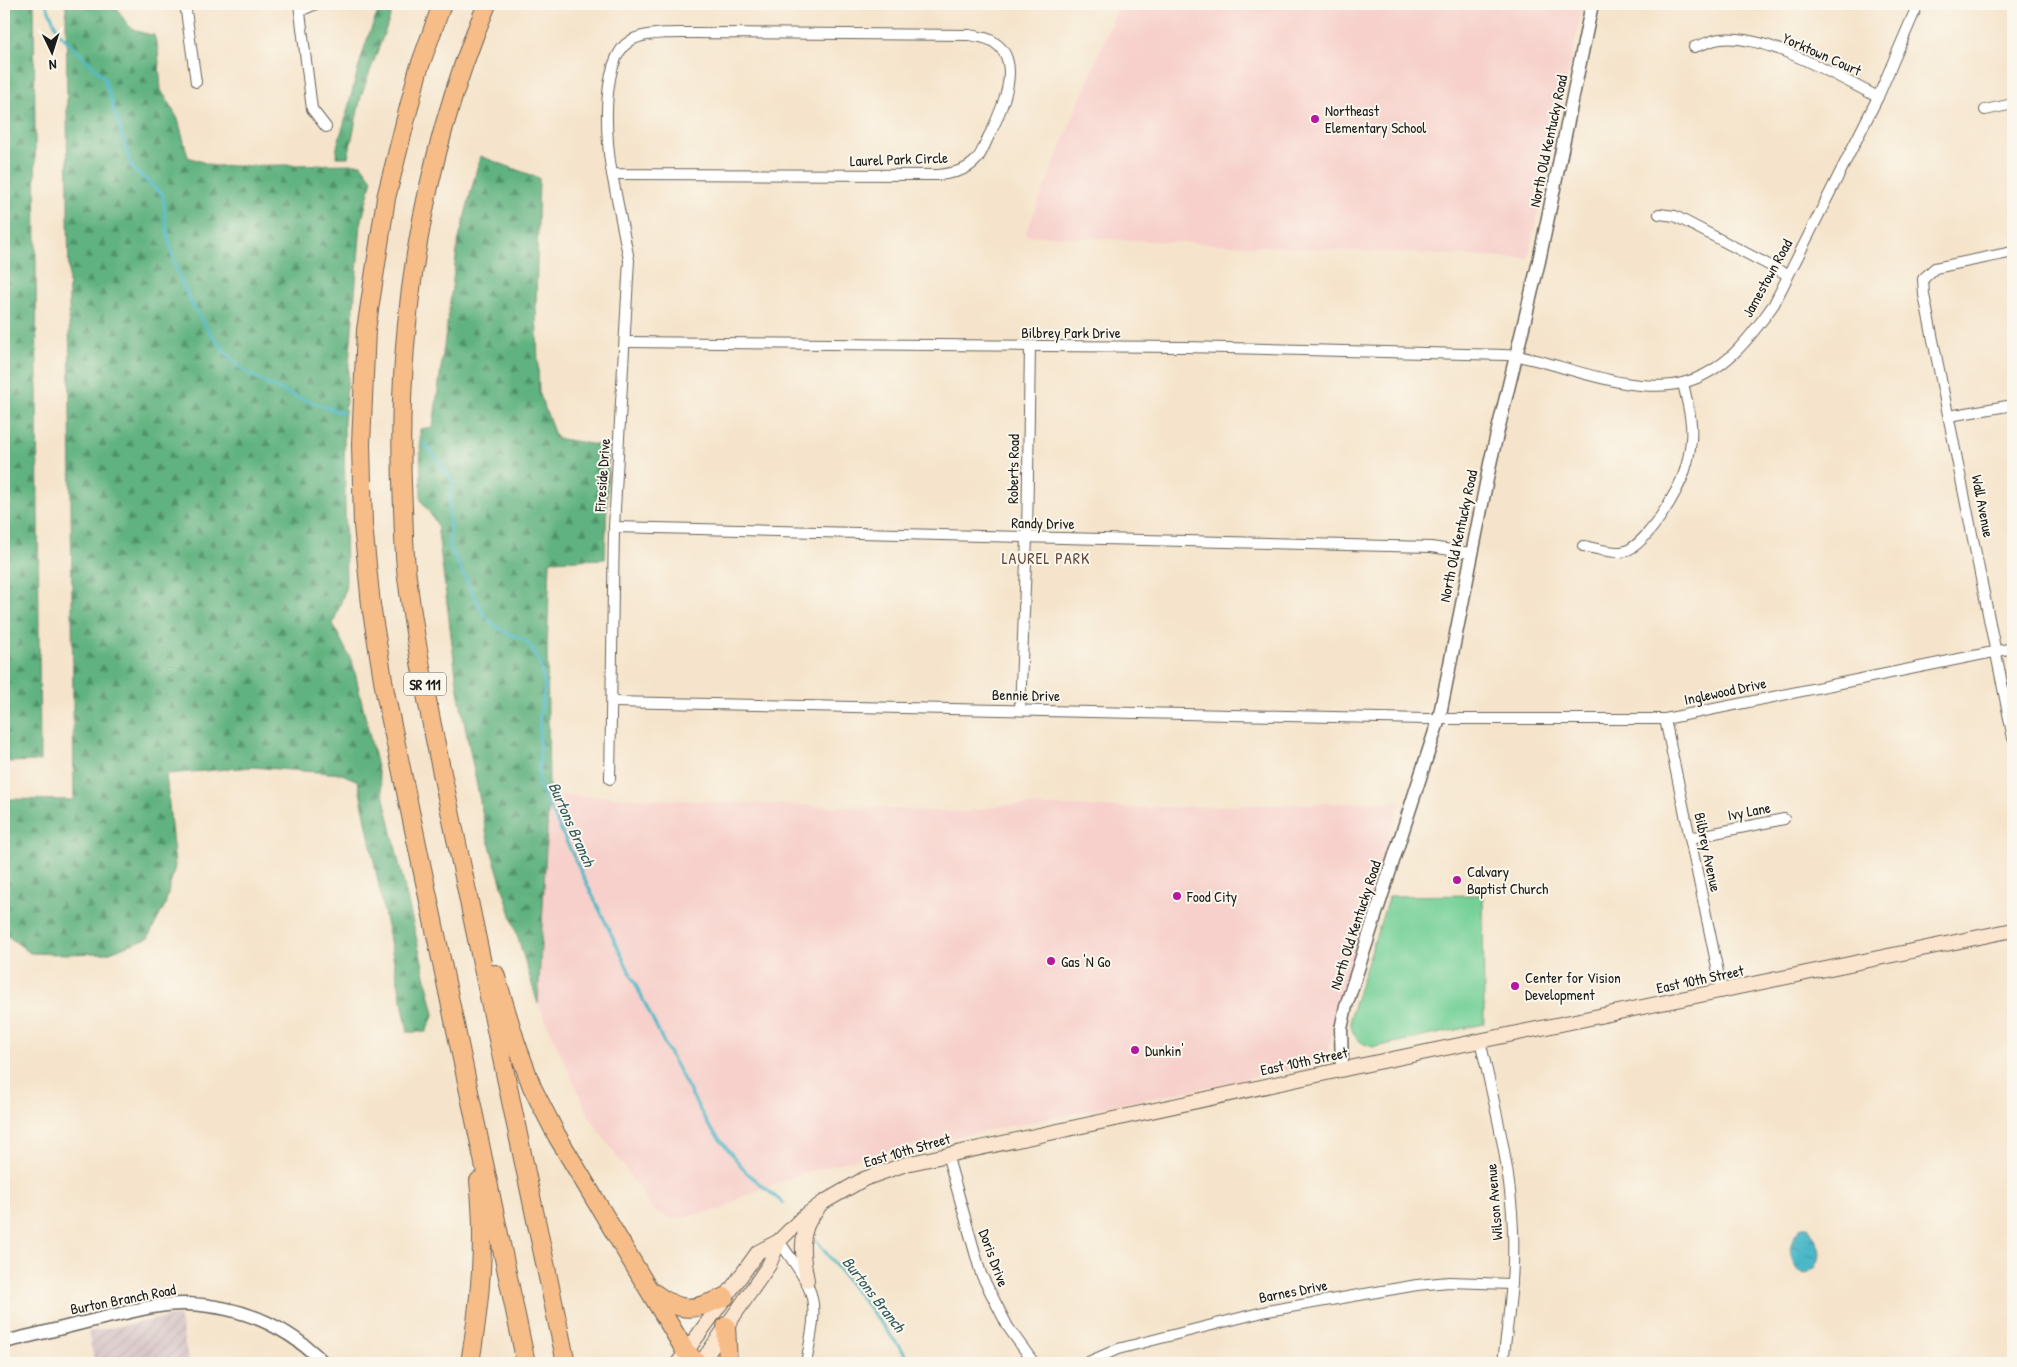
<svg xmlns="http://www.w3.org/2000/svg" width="2017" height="1367" viewBox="0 0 2017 1367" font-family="'Patrick Hand',sans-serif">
<defs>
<pattern id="industrial-furrows" width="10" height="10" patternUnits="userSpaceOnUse" patternTransform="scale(1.25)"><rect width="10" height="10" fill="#d2bec2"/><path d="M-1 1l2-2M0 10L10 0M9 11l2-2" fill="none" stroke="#b4a3a6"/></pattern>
<pattern id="forest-firs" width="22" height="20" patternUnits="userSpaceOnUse" patternTransform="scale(1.25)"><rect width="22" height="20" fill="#60b280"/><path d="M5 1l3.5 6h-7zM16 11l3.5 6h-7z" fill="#4e9068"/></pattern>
<pattern id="water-ripples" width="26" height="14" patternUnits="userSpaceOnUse" patternTransform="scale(1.25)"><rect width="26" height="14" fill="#4cb8c8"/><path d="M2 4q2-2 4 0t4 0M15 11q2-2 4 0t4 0" fill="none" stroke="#3e95a2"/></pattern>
</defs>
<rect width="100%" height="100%" fill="#fbf7ec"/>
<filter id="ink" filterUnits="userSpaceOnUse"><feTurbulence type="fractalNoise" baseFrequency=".02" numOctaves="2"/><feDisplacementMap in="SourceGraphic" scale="10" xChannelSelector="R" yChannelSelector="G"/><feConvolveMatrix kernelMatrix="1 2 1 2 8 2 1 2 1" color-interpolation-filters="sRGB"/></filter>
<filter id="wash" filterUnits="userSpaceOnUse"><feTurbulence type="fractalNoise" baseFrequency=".0096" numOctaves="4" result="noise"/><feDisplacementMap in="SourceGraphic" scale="20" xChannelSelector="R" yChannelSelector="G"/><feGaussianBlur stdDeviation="1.12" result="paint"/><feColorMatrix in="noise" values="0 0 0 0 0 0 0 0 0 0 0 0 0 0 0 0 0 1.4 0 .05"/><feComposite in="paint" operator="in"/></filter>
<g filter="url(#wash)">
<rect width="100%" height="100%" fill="#f5e4cb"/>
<!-- built -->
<g fill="#f7d0cb">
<polygon points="1119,4 1583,4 1528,259 1025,235"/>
<polygon points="549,789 560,795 963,812 1007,805 1143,808 1401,801 1325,1059 1316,1064 1258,1077 894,1149 804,1173 739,1198 723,1209 672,1220 654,1210 590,1118 538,1004"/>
</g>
<!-- industrial -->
<polygon fill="url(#industrial-furrows)" points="179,1315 189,1363 95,1363 88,1332"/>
<!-- grass -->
<path fill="#75d097" stroke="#48765a" d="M1483,895L1484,1024L1374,1047C1354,1043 1348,1029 1352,1011L1389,896Z"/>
<!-- forest -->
<g fill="url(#forest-firs)" stroke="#3e674e">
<polygon points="4,4 34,4 40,761 4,762"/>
<path d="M66,4H115C126,24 130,32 154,35L158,49L161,90L178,119L188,157L214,166L361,164L372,179L361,224L344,423L346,588L333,624L353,664L434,1014L426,1032H408L358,781L342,774L252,767L166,774L175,866L165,905L148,938L107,953L61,954L30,953L4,933V799L74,800Z"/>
<path d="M382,4H395L361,96L348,157H336C337,140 341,136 345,120C355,81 364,39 382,4Z"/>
<polygon points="480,156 539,178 536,307 539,392 556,438 609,447 605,559 550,561 547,649 549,789 538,1004 487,836 458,691 437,524 421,500 420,429 433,427 458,243"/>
</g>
<!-- water -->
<path fill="url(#water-ripples)" stroke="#346a72" d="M1802,1227H1808C1820,1245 1828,1260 1806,1274L1799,1272C1787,1257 1788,1240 1802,1227Z"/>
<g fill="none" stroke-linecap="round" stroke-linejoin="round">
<!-- stream -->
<g stroke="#4cb8c8" stroke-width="3">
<path d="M46,4L59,33L104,77L132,168L163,195C167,255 182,300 221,346C227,353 233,363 241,368C271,390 308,401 343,413"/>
<polyline points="424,443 453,481 449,502 450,548 484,615 501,630 526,641 539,659 545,687 540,713 539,785 665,1045 708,1125 747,1173 783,1203"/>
<polyline points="816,1240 912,1363"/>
</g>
</g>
</g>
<g filter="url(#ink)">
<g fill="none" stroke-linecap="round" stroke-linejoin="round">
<!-- minor casing -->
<g stroke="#686259" stroke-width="12">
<g id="minor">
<polyline points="185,4 196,82"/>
<polyline points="299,4 312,109 326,127"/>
<polyline points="300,11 316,4"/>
<path d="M721,33L969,35C978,37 988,37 995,43C1023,62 1002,109 991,132C986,140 983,152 977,159C967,171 953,173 939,175L612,174C606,142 598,51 636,38C657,30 698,34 721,33Z"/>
<path d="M1694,47C1702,45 1712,40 1720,39C1767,34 1836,76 1878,97"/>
<polyline points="1985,110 2013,104"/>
<polyline points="1659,214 1675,216 1788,275"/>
<polyline points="2013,252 1935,268 1923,279 1924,295 2013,738"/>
<path d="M626,342C812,345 999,345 1185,347C1292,349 1399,352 1506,355C1520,355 1534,360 1547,363C1586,374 1641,393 1682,383C1724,373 1750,338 1774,304L1878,97L1918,4"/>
<polyline points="1949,416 2013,405"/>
<polyline points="614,527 1431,547 1470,553"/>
<path d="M1583,546C1594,548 1609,553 1621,552C1644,550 1679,491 1685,470C1688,461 1690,449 1691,440C1693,421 1687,402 1683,383"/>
<polyline points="613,702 1426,719 1665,719 2013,648"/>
<polyline points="1020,710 1027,538 1030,347"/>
<polyline points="1665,719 1722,991"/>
<polyline points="610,779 614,527 629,260 612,174"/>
<polyline points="1690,838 1784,819"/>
<path d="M1480,1040C1494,1103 1511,1166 1513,1231C1515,1275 1508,1319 1503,1363"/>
<polyline points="947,1154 981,1274 1008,1327 1034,1363"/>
<path d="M779,1241C818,1296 819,1297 806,1363"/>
<polyline points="1086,1363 1118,1349 1267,1311 1417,1285 1449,1282 1512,1284"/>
</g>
</g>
<!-- tertiary casing -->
<g stroke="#686259" stroke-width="15">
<g id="tertiary">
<polyline points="1342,1069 1341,1029 1346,1006 1439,719 1491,459 1539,261 1592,4"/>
<path d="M4,1342C39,1334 73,1325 108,1317C133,1311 162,1303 187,1304C240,1306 287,1326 324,1363"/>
</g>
</g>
<!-- secondary casing -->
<g stroke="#686259" stroke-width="16">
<g id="secondary">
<path d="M807,1280C802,1256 798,1230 817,1210"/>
<polyline points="678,1363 758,1252 779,1241 802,1218 824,1202 864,1179 906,1164 1354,1067 2013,930"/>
<polyline points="701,1363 769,1265 779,1241"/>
</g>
</g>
<!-- motorway casing -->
<g stroke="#686259" stroke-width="20">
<g id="motorway">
<polyline points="442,4 418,71 386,198 366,330 361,444 363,525 371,605 385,692 526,1363"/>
<path d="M487,4C420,163 394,336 403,508C404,531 404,555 407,577C421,688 448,797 470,906C502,1058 534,1211 566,1363"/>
<polyline points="495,974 516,1043 532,1087 557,1136 686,1352 698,1363"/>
<path d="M654,1293C682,1314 694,1310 725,1297"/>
<polyline points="726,1326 728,1363"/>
<path d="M470,1363C480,1303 486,1243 479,1181"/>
</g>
</g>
<!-- minor -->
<use href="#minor" stroke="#fff" stroke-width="10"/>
<!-- tertiary -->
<use href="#tertiary" stroke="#fff" stroke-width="12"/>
<!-- secondary -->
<use href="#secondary" stroke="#fce5cf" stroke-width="14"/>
<!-- motorway -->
<use href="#motorway" stroke="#f7bd88" stroke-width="18"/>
</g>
</g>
<!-- markers -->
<g fill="#b5179e" stroke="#fbf7ec" stroke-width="2">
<circle cx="1315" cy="119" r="5"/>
<circle cx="1457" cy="880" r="5"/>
<circle cx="1177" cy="896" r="5"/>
<circle cx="1051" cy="961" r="5"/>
<circle cx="1515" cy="986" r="5"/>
<circle cx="1135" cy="1050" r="5"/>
</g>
<g text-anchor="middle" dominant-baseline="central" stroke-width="4" stroke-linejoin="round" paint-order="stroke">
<!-- shield labels -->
<rect fill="#fbf7ec" stroke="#5f5e5a" stroke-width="1" x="404" y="672.5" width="42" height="23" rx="4"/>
<g font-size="14" font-weight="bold" fill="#1c1c1c">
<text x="425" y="684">SR 111</text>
</g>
<!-- street labels -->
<g font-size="15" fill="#1c1c1c" stroke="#fbf7ec">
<text transform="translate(1822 54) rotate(24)">Yorktown Court</text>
<text transform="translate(1548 141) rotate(-78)">North Old Kentucky Road</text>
<text transform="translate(899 159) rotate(-2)">Laurel Park Circle</text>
<text transform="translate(1767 278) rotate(-61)">Jamestown Road</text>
<text x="1071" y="332">Bilbrey Park Drive</text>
<text transform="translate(1013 469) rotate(-89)">Roberts Road</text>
<text transform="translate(602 475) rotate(-86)">Fireside Drive</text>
<text transform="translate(1983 506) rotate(79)">Wall Avenue</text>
<text transform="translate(1043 523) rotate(1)">Randy Drive</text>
<text transform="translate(1458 536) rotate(-78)">North Old Kentucky Road</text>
<text transform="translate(1725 691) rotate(-12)">Inglewood Drive</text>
<text transform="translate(1026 695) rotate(1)">Bennie Drive</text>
<text transform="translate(1749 811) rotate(-11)">Ivy Lane</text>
<text transform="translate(1708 852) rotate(78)">Bilbrey Avenue</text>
<text transform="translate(1355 925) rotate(-72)">North Old Kentucky Road</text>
<text transform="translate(1700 979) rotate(-12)">East 10th Street</text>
<text transform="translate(1304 1061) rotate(-12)">East 10th Street</text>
<text transform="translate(907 1150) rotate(-16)">East 10th Street</text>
<text transform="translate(1494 1202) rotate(-95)">Wilson Avenue</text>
<text transform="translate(994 1258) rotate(70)">Doris Drive</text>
<text transform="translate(1293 1291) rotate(-11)">Barnes Drive</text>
<text transform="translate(123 1299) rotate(-11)">Burton Branch Road</text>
</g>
<!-- poi labels -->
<g font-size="15" fill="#1c1c1c" stroke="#fbf7ec" text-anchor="start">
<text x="1325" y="110">Northeast<tspan x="1325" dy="17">Elementary School</tspan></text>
<text x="1467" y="871">Calvary<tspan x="1467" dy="17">Baptist Church</tspan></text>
<text x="1187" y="896">Food City</text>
<text x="1061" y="961">Gas 'N Go</text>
<text x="1525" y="977">Center for Vision<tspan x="1525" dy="17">Development</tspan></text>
<text x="1145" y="1050">Dunkin'</text>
</g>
<!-- neighbourhood labels -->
<g font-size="16" letter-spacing="1" fill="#61483b" stroke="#fbf7ec">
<text x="1046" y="558">LAUREL PARK</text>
</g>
<!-- water labels -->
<g font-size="16" font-style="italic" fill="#2f5a61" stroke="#fbf7ec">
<text transform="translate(572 824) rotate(66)">Burtons Branch</text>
<text transform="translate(874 1294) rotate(52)">Burtons Branch</text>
</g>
</g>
<!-- margin -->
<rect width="2017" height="1367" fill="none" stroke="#fbf7ec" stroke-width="20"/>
<!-- north arrow -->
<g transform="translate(52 52) rotate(176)" stroke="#fbf7ec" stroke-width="4" paint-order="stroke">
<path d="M0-4L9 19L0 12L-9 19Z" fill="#1c1c1c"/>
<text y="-8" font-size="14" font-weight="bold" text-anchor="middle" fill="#1c1c1c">N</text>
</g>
</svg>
